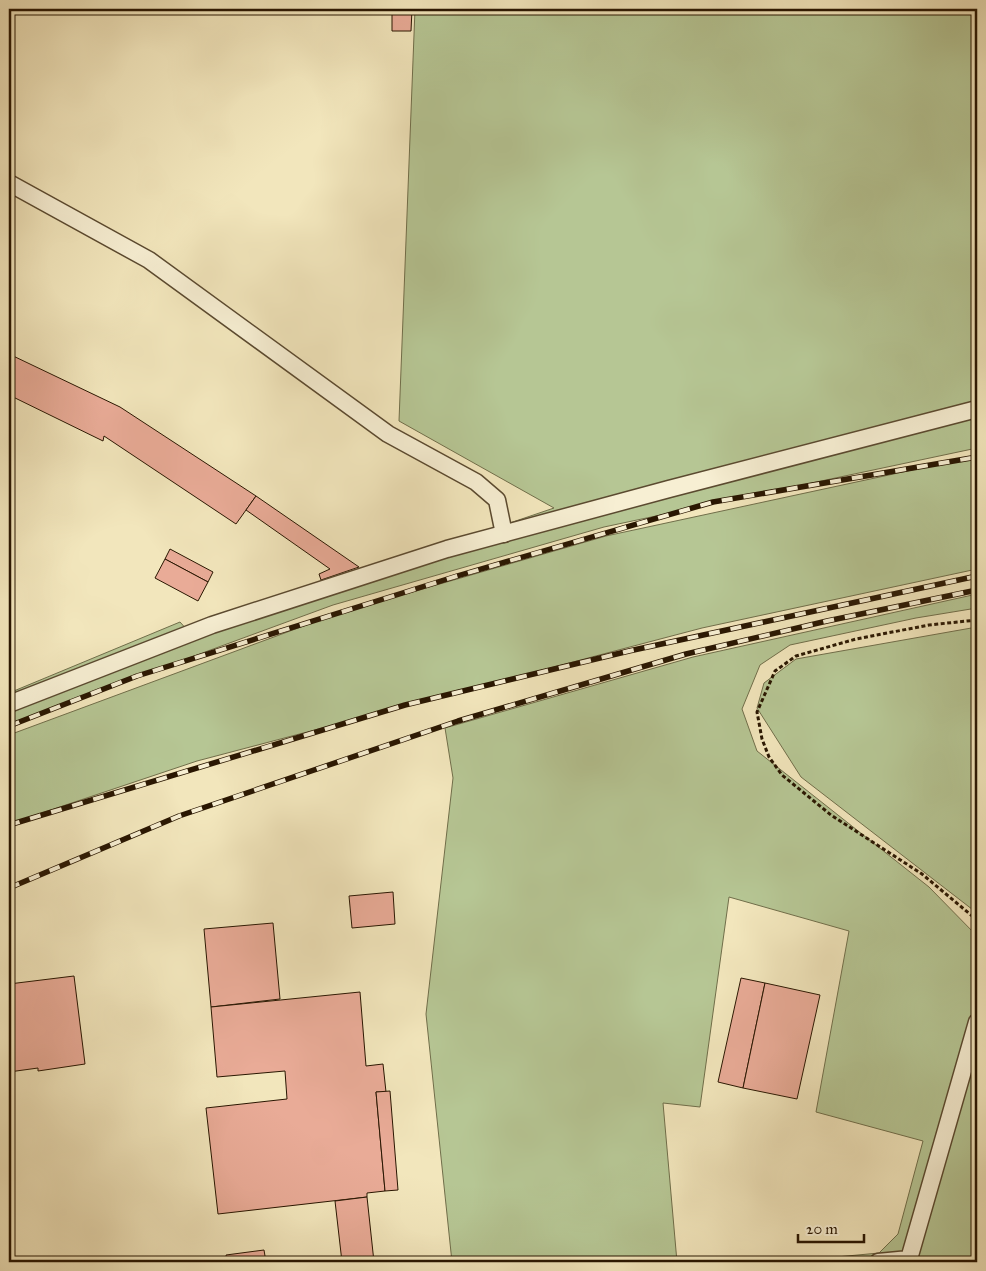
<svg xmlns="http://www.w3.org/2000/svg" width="986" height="1271" viewBox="0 0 986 1271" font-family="'IM FELL Great Primer',serif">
<rect width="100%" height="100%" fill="#f2e6bc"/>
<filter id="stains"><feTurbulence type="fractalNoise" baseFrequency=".004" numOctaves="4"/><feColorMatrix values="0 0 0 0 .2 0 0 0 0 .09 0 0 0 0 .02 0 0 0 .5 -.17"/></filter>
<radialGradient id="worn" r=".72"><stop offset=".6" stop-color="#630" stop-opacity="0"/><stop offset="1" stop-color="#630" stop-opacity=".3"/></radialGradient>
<!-- green -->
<g fill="#b6c694" stroke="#706e4a">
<polygon points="415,9 977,9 977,448 604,527 333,605 9,724 9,693 180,622 189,632 554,508 399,421"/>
<polygon points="977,456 977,569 702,628 197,761 9,824 9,735 336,614 606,536"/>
<polygon points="977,594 977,608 916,618 790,645 760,665 742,709 757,751 929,887 977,936 977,1262 783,1262 879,1253 898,1234 923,1141 816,1112 849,931 729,897 700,1107 663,1103 677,1262 452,1262 426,1014 453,778 445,728 693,657"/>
<polygon points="977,627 977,913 801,777 757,708 764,683 796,659"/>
</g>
<!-- building -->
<g fill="#e9ab97" stroke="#291601">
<polygon points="398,9 412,9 411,31 392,31 392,11 398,11"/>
<polygon points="9,354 120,407 256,496 236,524 104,436 103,441 9,395"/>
<polygon points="256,496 359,567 321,580 319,574 330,569 246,510"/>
<polygon points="170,549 213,572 208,582 165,559"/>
<polygon points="165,559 208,582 198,601 155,578"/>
<polygon points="393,892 395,924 352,928 349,896"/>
<polygon points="273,923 280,999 211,1007 204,929"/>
<polygon points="74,976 85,1064 38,1071 38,1068 9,1072 9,984"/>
<polygon points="741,978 765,983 743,1088 718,1082"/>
<polygon points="765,983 820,995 797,1099 743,1088"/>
<polygon points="360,992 366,1066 383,1064 386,1092 376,1092 385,1191 367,1193 367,1197 218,1214 206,1108 287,1099 285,1071 217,1077 211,1007"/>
<polygon points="390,1091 398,1190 385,1191 376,1092"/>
<polygon points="367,1197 374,1262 342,1262 335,1201"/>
<polygon points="264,1250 266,1262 227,1262 226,1255"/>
</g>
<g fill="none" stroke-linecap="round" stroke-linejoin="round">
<!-- minor casing -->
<g stroke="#5b4a30" stroke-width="19">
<g id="minor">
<polyline points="9,183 149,260 388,434 476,482 497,500 504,534"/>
<polyline points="9,704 212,625 447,549 669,489 977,409"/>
<polyline points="878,1262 909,1259 977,1022"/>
</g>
</g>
<!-- path -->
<g stroke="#291601" stroke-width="3" stroke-dasharray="4 2.5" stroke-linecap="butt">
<polyline points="977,620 929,625 856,639 796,656 775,671 757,712 762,739 769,757 782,775 831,815 922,874 977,920"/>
<polyline points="927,1259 977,1258"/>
</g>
<!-- minor -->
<use href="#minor" stroke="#f7efd3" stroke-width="16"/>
<!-- rail casing -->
<g stroke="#291601" stroke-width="5.5">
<g id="rail">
<polyline points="9,726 137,676 457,576 713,502 977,457"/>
<polyline points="9,825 405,705 629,651 977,576"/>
<polyline points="9,888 179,816 458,721 686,654 827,621 977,590"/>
</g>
</g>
<!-- rail -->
<use href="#rail" stroke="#f7efd3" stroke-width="4" stroke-dasharray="11" stroke-linecap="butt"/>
</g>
<!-- margin -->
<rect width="986" height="1271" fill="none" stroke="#f2e6bc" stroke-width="30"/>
<rect x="10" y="10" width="966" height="1251" fill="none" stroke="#291601" stroke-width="2.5"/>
<rect x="15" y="15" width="956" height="1241" fill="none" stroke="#291601"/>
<!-- scale -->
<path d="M798 1234v8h66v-8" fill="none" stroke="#291601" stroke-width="2.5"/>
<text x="806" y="1234" font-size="15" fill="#291601" stroke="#f7efd3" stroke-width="4" paint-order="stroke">20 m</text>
<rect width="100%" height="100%" filter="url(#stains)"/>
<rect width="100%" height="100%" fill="url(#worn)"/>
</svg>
